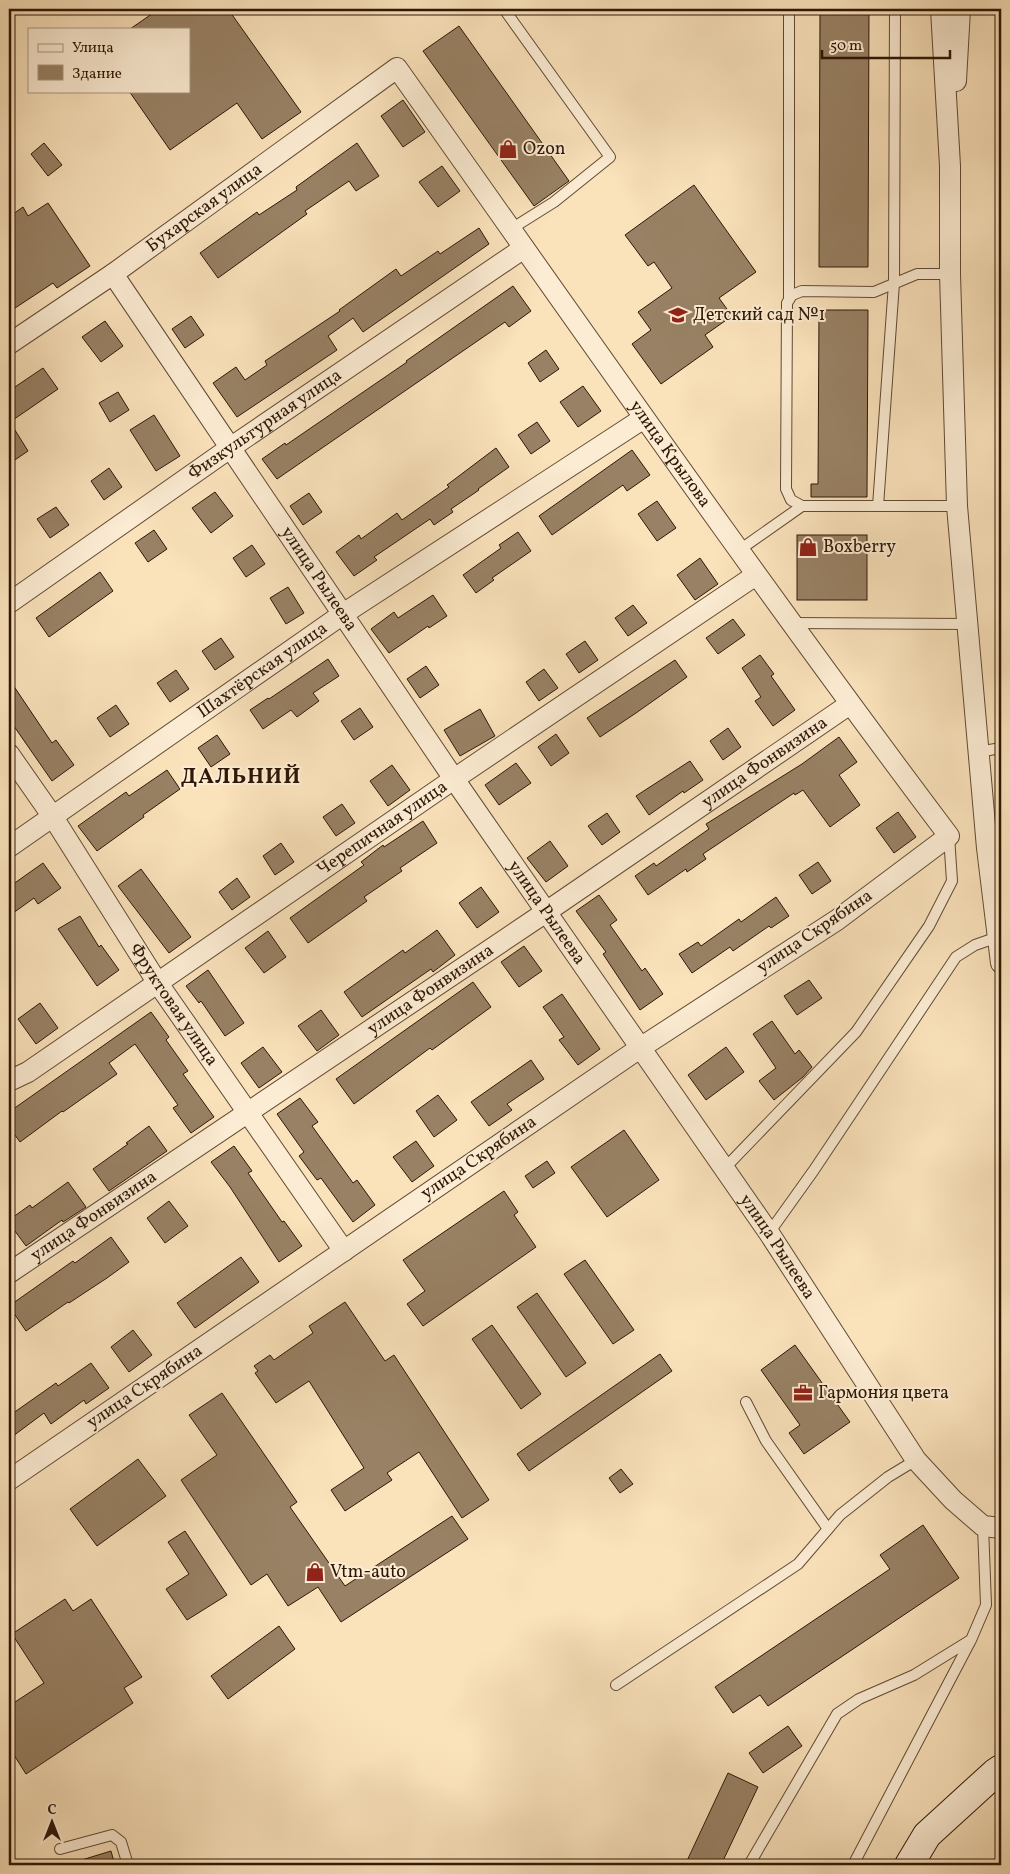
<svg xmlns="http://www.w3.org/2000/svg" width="1010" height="1874" viewBox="0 0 1010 1874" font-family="Vollkorn,serif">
<rect width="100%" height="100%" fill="#fae2bb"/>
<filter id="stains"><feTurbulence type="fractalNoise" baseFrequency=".004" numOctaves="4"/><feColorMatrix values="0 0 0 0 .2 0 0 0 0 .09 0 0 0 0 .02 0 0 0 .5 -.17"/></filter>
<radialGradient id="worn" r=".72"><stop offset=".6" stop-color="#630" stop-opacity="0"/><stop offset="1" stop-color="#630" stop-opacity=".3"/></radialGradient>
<!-- building -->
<g fill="#988164" stroke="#2e1706">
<polygon points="159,9 228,9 301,112 262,139 237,103 170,150 129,91 189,91 189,29 130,29"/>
<polygon points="820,9 869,9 868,267 819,267"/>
<polygon points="459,26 569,181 534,206 423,51"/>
<polygon points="403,100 425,132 403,147 381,116"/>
<polygon points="44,143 62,165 48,176 31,154"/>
<polygon points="357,143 379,176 356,191 349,181 305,211 307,214 218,278 200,253 257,212 259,215 297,190 296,187"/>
<polygon points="442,166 460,191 438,207 419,182"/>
<polygon points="694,185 756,272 719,298 732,316 705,335 713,347 661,384 632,344 651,330 638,312 672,288 654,262 648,266 625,235"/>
<polygon points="48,203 90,266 57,288 53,283 9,312 9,217 23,207 28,216"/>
<polygon points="479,228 489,244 363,332 353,318 328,336 337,350 237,417 213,383 236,367 245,380 267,365 265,361 340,311 339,310 396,269 401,276 438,251 440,254"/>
<polygon points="513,286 531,311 509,327 505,322 277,479 262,459 285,443 286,445 407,362 406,361"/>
<polygon points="819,310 868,310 867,497 811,497 811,484 818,484"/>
<polygon points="191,316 204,335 185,348 172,329"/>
<polygon points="105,321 123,346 101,362 82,337"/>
<polygon points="546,350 559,369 540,382 528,363"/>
<polygon points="43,368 58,389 10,422 28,451 9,464 9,391"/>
<polygon points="583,386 601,411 578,427 560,402"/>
<polygon points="118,392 129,410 110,422 99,403"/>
<polygon points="154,415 180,456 156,471 130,430"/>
<polygon points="537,422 550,441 531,454 518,435"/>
<polygon points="496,448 509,467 478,489 479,490 451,509 453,512 434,525 430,519 374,557 377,560 354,576 336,552 359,535 361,539 397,513 402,520 449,487 447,485"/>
<polygon points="632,450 650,475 627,491 623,485 552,535 539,516"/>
<polygon points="109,468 122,487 104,500 91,481"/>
<polygon points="215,492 233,516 211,533 192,508"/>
<polygon points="309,493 322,512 303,525 290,506"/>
<polygon points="657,501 676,528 657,541 638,514"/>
<polygon points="56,507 69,525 50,538 37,519"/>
<polygon points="154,530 167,549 148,562 135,543"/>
<polygon points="518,532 531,551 492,578 494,580 476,593 463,575 501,548 499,545"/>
<rect x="797" y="535" width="70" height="65"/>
<polygon points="252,545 265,564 246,577 233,558"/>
<polygon points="700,558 718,584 695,600 677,575"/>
<polygon points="100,572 113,591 49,637 36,618"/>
<polygon points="288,587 304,613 286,624 270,598"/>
<polygon points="433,595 447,616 429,628 428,626 389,653 371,629 394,612 398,618"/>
<polygon points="633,605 647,623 628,636 615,618"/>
<polygon points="733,619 745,635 718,654 706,638"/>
<polygon points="221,638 234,657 215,670 202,651"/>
<polygon points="585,641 598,660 579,673 566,654"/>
<polygon points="760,655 774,674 771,676 795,710 773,726 755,701 761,697 742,668"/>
<polygon points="328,659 339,676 313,693 319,701 297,717 291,710 263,729 250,710 268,698 269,699"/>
<polygon points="675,660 687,677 636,713 600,737 587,718"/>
<polygon points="426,666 439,685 420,698 407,679"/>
<polygon points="544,669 558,688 539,701 526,682"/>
<polygon points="176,670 189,689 170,702 157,683"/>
<polygon points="9,679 52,743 56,740 74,765 52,781 9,719"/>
<polygon points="116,705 129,724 110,737 97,718"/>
<polygon points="360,708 373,727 354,740 341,721"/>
<polygon points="480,709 495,736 460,756 444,730"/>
<polygon points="728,728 741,747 723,760 710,741"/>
<polygon points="556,734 569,753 551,766 538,747"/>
<polygon points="217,735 230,754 211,767 198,748"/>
<polygon points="839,737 857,762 839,775 860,805 830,827 803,790 795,795 794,793 703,854 706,859 687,872 686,869 648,895 635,876 654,863 656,866 709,829 706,824 802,764"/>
<polygon points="690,761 703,780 684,793 683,791 649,815 636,796"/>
<polygon points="516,763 531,783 499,805 485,785"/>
<polygon points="392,765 410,790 388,806 370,781"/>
<polygon points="167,770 180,789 143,815 144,817 97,851 78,826 126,792 129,796"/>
<polygon points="342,804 355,823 336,836 323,817"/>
<polygon points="898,812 916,837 894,853 876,828"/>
<polygon points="607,813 620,832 602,845 588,826"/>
<polygon points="423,821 437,843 400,868 402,871 364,897 367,901 308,943 290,918 364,865 361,862 383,845 384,847"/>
<polygon points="550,841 568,866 546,882 527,858"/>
<polygon points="281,843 294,862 275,875 263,856"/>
<polygon points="818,862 831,881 812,894 799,875"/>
<polygon points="43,863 61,888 38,904 34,898 9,916 9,887"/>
<polygon points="141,869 191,937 169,953 118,886"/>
<polygon points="237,878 250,897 232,910 219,892"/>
<polygon points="481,887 499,912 477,928 459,903"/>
<polygon points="599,895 617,920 610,925 642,971 645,968 663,994 640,1010 603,954 606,952 576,911"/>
<polygon points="776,897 789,916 771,928 769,926 733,951 730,947 692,973 679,954 698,942 701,946 739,919 741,922"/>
<polygon points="80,916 99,947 101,945 119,970 97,986 58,929"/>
<polygon points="437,930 455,955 433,972 431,969 362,1017 344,992 403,950 405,953"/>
<polygon points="268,931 286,957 264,973 245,948"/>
<polygon points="524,946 542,971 519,987 501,962"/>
<polygon points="208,970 244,1023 225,1036 201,1001 199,1003 186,986"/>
<polygon points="809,980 822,998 797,1015 784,996"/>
<polygon points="473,982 491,1007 432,1050 430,1048 354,1104 336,1079"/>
<polygon points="562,994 600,1049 578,1065 559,1040 564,1037 543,1007"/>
<polygon points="40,1003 58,1028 36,1044 18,1019"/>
<polygon points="321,1010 339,1035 317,1051 298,1026"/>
<polygon points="151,1012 169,1037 166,1040 188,1071 183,1074 214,1117 191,1133 173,1108 178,1105 135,1044 109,1063 117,1074 63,1112 62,1111 20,1142 9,1127 9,1112"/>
<polygon points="772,1021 795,1054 799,1050 812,1067 803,1077 774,1100 759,1081 776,1068 753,1034"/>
<polygon points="263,1047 282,1072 259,1088 241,1063"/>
<polygon points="726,1047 744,1072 706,1100 688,1075"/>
<polygon points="531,1060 544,1079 507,1104 512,1110 489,1126 471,1102"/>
<polygon points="438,1095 457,1120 434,1137 416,1111"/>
<polygon points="300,1098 318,1122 312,1126 353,1183 357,1180 375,1205 353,1222 321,1178 317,1180 299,1156 304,1152 277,1114"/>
<polygon points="149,1126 167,1151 109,1191 93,1169 128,1144 126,1143"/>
<polygon points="624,1130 659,1180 607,1217 571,1167"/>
<polygon points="416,1141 434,1166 412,1182 393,1157"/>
<polygon points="234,1146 252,1171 248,1173 282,1222 284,1221 302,1246 279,1262 230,1187 211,1162"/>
<polygon points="547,1161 555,1173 533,1188 525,1176"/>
<polygon points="68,1182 86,1207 63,1222 62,1220 26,1246 9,1223 9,1220 30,1205 32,1208"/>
<polygon points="504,1191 518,1212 514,1215 536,1247 423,1326 407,1304 425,1291 403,1260"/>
<polygon points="169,1201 188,1226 165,1243 147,1218"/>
<polygon points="111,1237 129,1262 107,1278 69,1303 68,1302 26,1331 9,1306 73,1261 75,1263"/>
<polygon points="241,1257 259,1282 195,1328 177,1303"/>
<polygon points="585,1260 634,1330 613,1344 564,1274"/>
<polygon points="537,1293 586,1363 566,1377 517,1307"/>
<polygon points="345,1302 385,1361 394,1355 489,1500 462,1518 419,1452 387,1473 392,1480 345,1511 331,1490 364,1468 309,1381 276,1403 255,1373 258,1371 254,1366 270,1355 274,1360 313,1333 309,1326"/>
<polygon points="492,1325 541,1394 521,1409 472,1339"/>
<polygon points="133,1330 152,1355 129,1372 111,1347"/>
<polygon points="795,1345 850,1422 804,1454 789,1433 800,1425 761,1370"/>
<polygon points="660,1354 672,1371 529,1471 517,1454"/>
<polygon points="91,1363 109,1388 86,1404 84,1400 51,1424 44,1413 9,1439 9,1416 56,1383 58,1386"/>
<polygon points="222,1393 297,1502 290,1507 345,1586 452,1516 468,1539 341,1622 318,1587 288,1606 267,1574 251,1585 181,1480 217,1455 189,1415"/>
<polygon points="138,1459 166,1496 97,1546 70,1509"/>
<polygon points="621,1469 633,1484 620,1493 609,1478"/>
<polygon points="923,1525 959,1578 768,1706 760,1695 733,1713 715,1687 890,1569 880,1555"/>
<polygon points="185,1531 227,1595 187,1620 166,1589 189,1574 168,1542"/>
<polygon points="65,1599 73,1611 91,1599 142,1677 124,1688 133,1703 26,1774 9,1747 9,1706 44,1683 12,1634"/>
<polygon points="279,1626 295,1649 228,1699 211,1676"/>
<polygon points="788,1726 802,1746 763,1773 749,1753"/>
<polygon points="728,1773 758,1787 721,1865 685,1865"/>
<polygon points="111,1851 115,1865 76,1865 75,1862"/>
</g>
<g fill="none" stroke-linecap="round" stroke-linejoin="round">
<!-- lane casing -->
<g stroke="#614a33" stroke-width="12">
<g id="lane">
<polyline points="504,9 610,157 554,202 511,229"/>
<polyline points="950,274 917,274 874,292 802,291 792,295 787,303 786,489 791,500 802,506 957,506"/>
<polyline points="789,299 789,9"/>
<polyline points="878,506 894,283 895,9"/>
<polyline points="738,551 802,506"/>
<polyline points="792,623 967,624"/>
<polyline points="978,752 1001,748"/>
<polyline points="987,848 1001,840"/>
<polyline points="723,1170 856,1032 929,926 952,881 949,836"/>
<polyline points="769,1233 814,1170 956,957 975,945 998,937"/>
<polyline points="746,1402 766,1441 828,1529"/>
<polyline points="616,1685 798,1564 840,1515 888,1477 916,1460"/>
<polyline points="60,1849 112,1835 121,1842 128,1865"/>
<polyline points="749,1865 837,1714 859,1699 914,1675 969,1641"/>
<polyline points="853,1865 971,1640 986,1605 983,1526"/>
</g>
</g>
<!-- street casing -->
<g stroke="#614a33" stroke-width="22">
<g id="street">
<polyline points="941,9 950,166 950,274 957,506 987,848 1001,963"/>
<polyline points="956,81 960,9"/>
<path id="s1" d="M113,274L454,779L769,1233L916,1460L953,1500L983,1526L1001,1528"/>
<path id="s2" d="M9,344L113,274L397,68C579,325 759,584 949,836L837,920L640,1048L9,1480"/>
<path id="s3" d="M9,603L230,448L524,248"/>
<path id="s4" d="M9,754L53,817L157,982L344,1251"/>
<path id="s5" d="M9,847L343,614L644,418"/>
<path id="s6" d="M9,1081L28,1072L454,779L756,575"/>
<path id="s7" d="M9,1273L546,912L850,704"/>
</g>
</g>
<!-- secondary casing -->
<g stroke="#2e1706" stroke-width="30">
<polyline id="secondary" points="909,1865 927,1835 995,1773 1001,1769"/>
</g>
<!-- lane -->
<use href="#lane" stroke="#fcecd3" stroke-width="10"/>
<!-- street -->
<use href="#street" stroke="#fcecd3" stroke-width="20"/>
<!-- secondary -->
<use href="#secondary" stroke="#fcecd3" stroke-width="28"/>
</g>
<!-- icons -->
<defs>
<g id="shop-bare" transform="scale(1.5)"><path d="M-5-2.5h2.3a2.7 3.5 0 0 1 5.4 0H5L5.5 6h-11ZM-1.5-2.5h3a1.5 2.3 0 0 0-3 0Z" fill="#8f2418" stroke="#fcecd3" stroke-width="2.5" paint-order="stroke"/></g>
<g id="school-bare" transform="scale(1.5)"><path d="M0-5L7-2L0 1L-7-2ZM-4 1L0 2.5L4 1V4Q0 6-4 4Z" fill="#8f2418" stroke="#fcecd3" stroke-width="2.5" paint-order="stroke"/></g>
<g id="office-bare" transform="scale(1.5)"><path d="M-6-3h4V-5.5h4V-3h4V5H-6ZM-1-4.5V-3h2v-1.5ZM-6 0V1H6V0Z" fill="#8f2418" stroke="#fcecd3" stroke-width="2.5" paint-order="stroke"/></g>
</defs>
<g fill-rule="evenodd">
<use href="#shop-bare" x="508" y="149"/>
<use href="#school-bare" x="678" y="315"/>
<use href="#shop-bare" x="808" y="547"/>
<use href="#office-bare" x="803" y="1393"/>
<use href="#shop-bare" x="315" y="1572"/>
</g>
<g text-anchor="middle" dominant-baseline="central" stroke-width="4" stroke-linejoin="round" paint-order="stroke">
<!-- poi labels -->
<g font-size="18" fill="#2e1706" stroke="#fcecd3" text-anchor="start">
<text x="523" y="149">Ozon</text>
<text x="693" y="315">Детский сад №1</text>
<text x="823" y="547">Boxberry</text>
<text x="818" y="1393">Гармония цвета</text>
<text x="330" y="1572">Vtm-auto</text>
</g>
<!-- street labels -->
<g font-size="18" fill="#2e1706" stroke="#fcecd3">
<text stroke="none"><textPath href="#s2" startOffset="238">Бухарская улица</textPath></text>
<text stroke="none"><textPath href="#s3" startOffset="312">Физкультурная улица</textPath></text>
<text stroke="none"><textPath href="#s2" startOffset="949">улица Крылова</textPath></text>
<text stroke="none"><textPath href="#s1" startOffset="368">улица Рылеева</textPath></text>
<text stroke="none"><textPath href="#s5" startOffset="309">Шахтёрская улица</textPath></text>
<text stroke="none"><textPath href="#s7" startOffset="912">улица Фонвизина</textPath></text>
<text stroke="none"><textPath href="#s6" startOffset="451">Черепичная улица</textPath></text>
<text stroke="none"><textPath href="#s1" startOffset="772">улица Рылеева</textPath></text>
<text transform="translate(815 932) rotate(-34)">улица Скрябина</text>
<text stroke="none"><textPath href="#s7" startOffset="508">улица Фонвизина</textPath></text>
<text stroke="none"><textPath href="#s4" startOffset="300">Фруктовая улица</textPath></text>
<text transform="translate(479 1158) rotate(-34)">улица Скрябина</text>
<text stroke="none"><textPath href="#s7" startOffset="102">улица Фонвизина</textPath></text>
<text stroke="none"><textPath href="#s1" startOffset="1178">улица Рылеева</textPath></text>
<text transform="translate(145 1387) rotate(-34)">улица Скрябина</text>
</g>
<!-- district labels -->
<g font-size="22" font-weight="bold" letter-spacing="1" fill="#2e1706" stroke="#fcecd3">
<text x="241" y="777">ДАЛЬНИЙ</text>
</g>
</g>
<!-- margin -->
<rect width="1010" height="1874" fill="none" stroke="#fae2bb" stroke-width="30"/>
<rect x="10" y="10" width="990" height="1854" fill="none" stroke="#2e1706" stroke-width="2.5"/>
<rect x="15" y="15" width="980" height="1844" fill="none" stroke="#2e1706"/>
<!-- legend -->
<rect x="28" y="28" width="162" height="65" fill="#fcecd3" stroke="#aa9781"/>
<rect x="38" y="44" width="25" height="8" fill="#fcecd3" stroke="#aa9781"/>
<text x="72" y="52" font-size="15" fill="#2e1706">Улица</text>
<rect x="38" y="65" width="25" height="15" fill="#988164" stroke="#aa9781"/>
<text x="72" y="78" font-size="15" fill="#2e1706">Здание</text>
<!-- north arrow -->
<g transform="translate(52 1822)" stroke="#fcecd3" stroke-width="4" paint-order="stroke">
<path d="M0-4L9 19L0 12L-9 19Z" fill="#2e1706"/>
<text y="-8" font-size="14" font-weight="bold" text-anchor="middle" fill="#2e1706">С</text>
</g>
<!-- scale -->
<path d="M822 50v8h128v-8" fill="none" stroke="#2e1706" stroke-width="2.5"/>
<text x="830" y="50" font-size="15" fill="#2e1706" stroke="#fcecd3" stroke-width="4" paint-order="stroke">50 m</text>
<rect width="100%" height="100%" filter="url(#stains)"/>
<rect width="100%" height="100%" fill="url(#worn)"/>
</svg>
